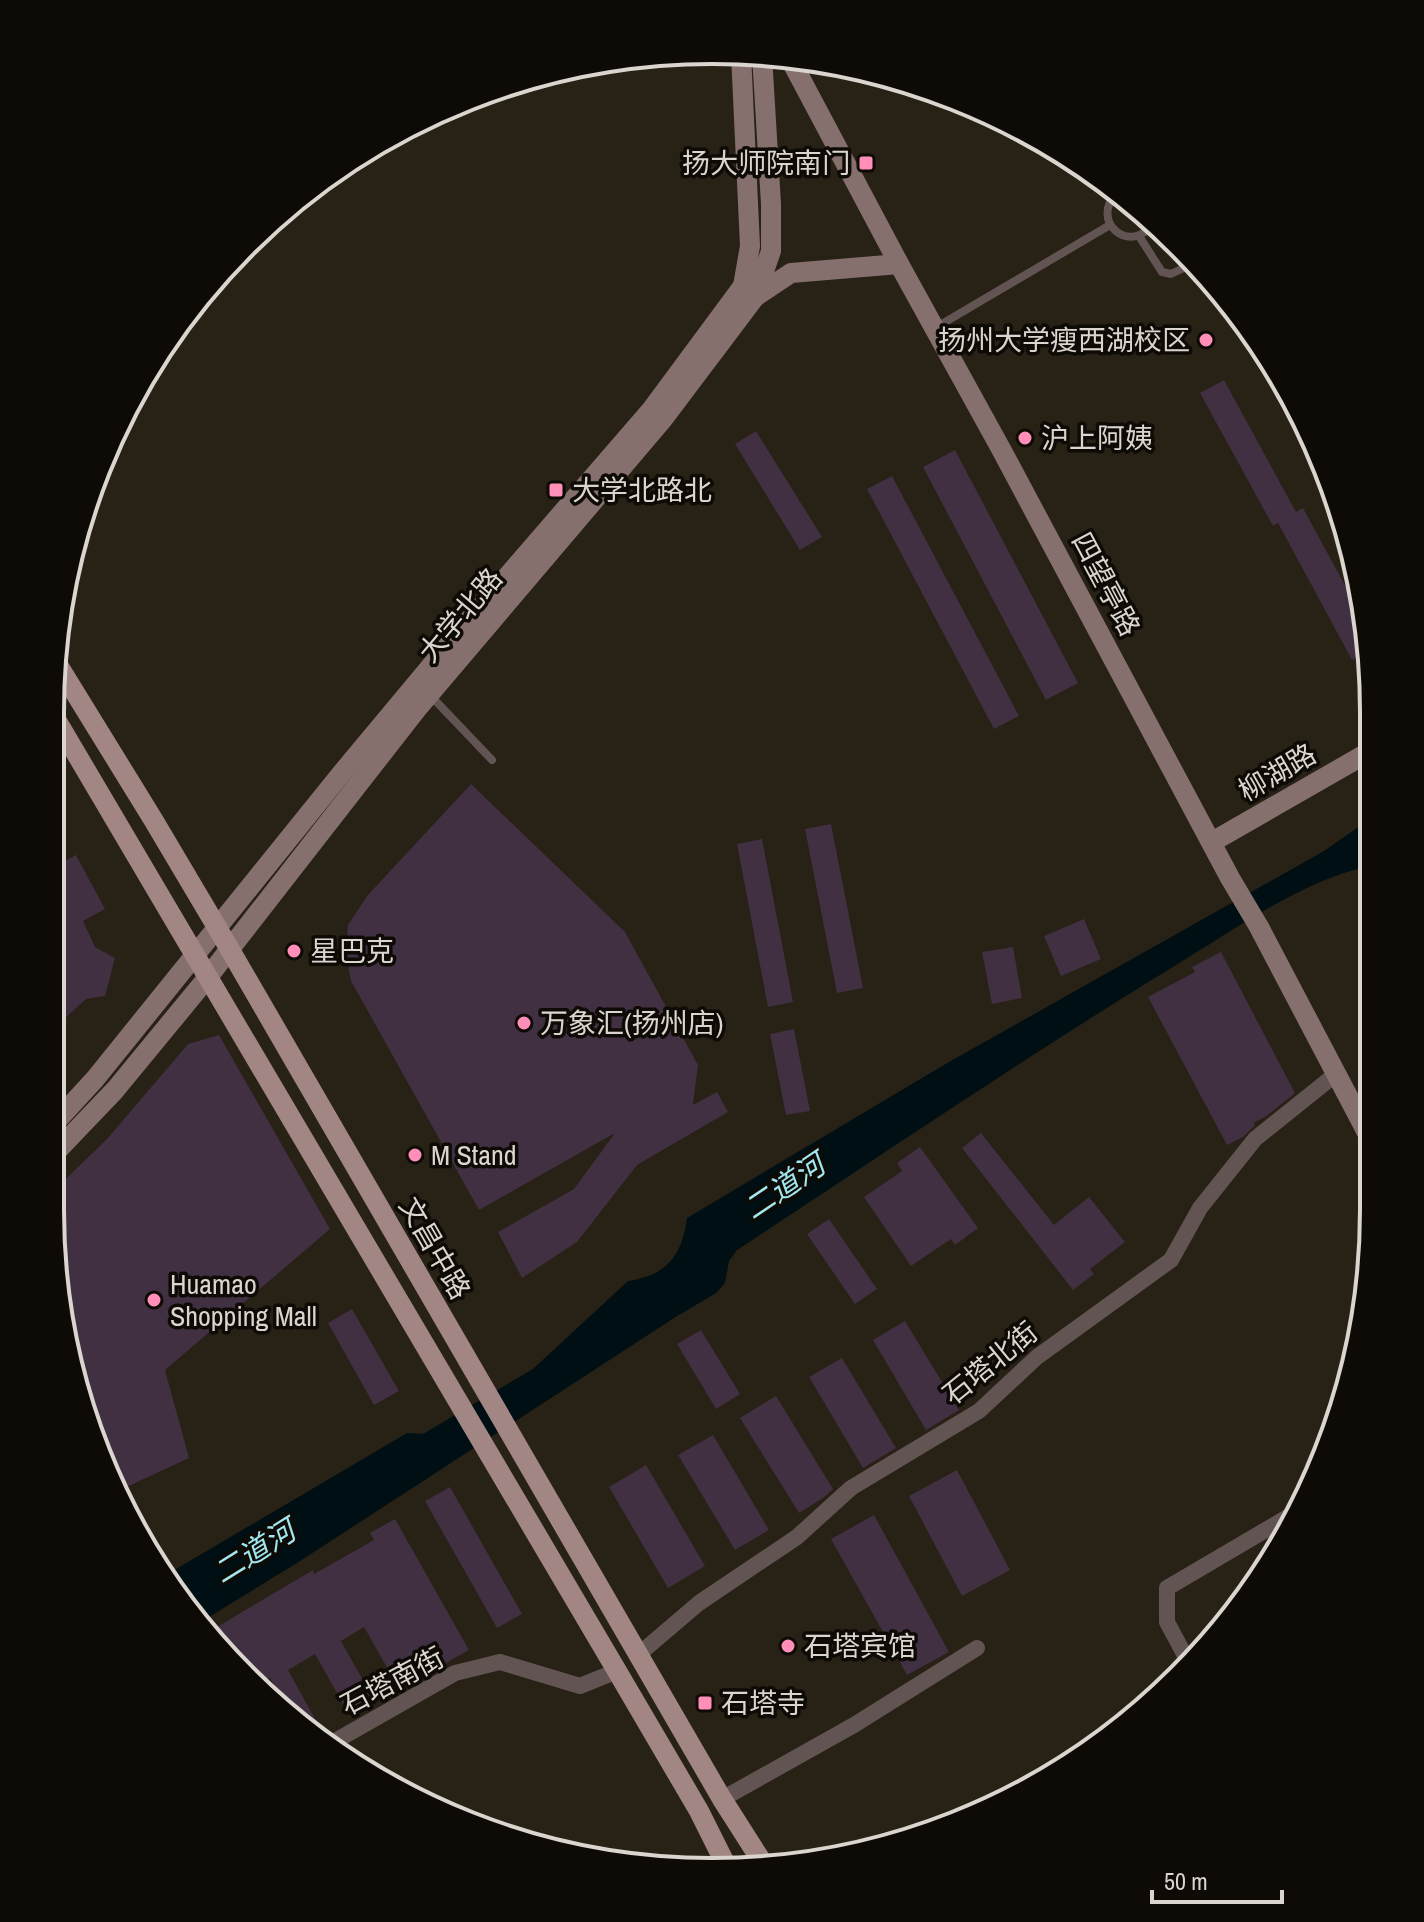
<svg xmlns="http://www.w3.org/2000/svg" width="1424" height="1922" viewBox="0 0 1424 1922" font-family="'Archivo Narrow','Noto Sans SC',sans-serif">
<rect width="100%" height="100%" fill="#282115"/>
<!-- water -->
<path fill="#000f13" d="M1370,819V866C1302,880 1236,929 1176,965C1027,1056 883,1154 737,1250L729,1261L725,1283L716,1293L674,1318L297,1563L204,1620L166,1575L407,1433L423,1434L533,1369L628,1281C667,1275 682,1256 687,1218L949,1062L1324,851Z"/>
<!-- building -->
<g fill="#412f42">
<polygon points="1224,380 1296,512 1303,508 1368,628 1368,651 1352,660 1278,523 1273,526 1200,393"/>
<polygon points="756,431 822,537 800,550 735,444"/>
<polygon points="955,450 1078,683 1046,700 923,467"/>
<polygon points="892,476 1019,716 994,729 867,489"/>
<polygon points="471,784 625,932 698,1065 693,1105 717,1092 728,1112 637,1165 577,1242 522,1278 498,1232 574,1189 615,1133 479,1210 351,981 346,954 348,925 367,896"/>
<polygon points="831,824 863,988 837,993 805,829"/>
<polygon points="762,839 793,1002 768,1007 737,844"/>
<polygon points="76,855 105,909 83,921 95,947 115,958 105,996 86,999 62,1021 50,1028 51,868"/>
<polygon points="1084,919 1101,959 1061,976 1044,936"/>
<polygon points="1013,947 1022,998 992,1004 982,952"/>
<polygon points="1221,952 1295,1093 1265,1117 1253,1123 1255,1125 1243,1137 1227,1145 1148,997 1195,972 1192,967"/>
<polygon points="794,1029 810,1111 786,1115 770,1034"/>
<polygon points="219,1035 330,1229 165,1370 189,1458 118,1491 73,1382 50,1210 50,1194 107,1139 188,1044"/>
<polygon points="981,1133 1054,1225 1089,1197 1125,1242 1090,1269 1094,1274 1073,1290 962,1148"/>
<polygon points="920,1147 978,1228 955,1245 951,1239 911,1266 864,1197 902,1171 897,1163"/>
<polygon points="829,1219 877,1289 855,1304 807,1234"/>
<polygon points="352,1309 399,1391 374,1405 328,1323"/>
<polygon points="905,1321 959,1410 926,1430 873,1340"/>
<polygon points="701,1330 740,1394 716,1409 677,1344"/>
<polygon points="842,1358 896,1448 863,1468 809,1377"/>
<polygon points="776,1396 833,1489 823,1498 799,1513 740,1418"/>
<polygon points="713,1435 769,1530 735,1550 678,1455"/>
<polygon points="646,1465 705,1566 668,1588 609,1487"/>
<polygon points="957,1470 1010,1570 962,1596 909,1496"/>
<polygon points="450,1487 522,1614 497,1628 425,1501"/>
<polygon points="874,1515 949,1652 907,1675 831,1539"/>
<polygon points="395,1519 469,1650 444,1664 441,1660 397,1685 364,1627 341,1641 373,1698 348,1713 315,1654 288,1670 324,1735 321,1738 293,1719 270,1678 257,1686 212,1630 313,1570 314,1574 374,1540 370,1533"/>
</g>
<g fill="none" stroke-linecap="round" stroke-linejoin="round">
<!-- lane -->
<g stroke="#625453" stroke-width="8">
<path d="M1118,192C1087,220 1132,259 1154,221"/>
<polyline points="1139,236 1162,272 1171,274 1194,263"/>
<polyline points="935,328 1110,225"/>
<polyline points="430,695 492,760"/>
</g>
<!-- street -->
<g stroke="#625453" stroke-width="16">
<polyline points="638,1655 699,1603 797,1537 851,1488 979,1411 1037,1357 1171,1260 1200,1208 1255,1139 1336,1074"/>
<polyline points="1190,1665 1167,1622 1167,1588 1298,1511"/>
<polyline points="330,1744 455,1673 500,1662 580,1686 617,1671"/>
<polyline points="722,1799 854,1725 977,1648"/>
</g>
<!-- secondary -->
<g stroke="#86706e" stroke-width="20">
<polyline points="788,55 899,264 1001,449 1230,878 1259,927 1372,1142"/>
<polyline points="755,297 791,273 899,264"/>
<polyline points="1212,842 1369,752"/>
<polyline points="50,1128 95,1079 341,774 467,623 652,409 743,286 750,246 741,54"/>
<polyline points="50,1158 115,1090 208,977 416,710 663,419 755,297 771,251 771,204 762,55"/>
</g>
<!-- primary -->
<g stroke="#a28683" stroke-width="20">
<polyline points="53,657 154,821 218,929 722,1799 766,1868"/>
<polyline points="51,711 617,1671 699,1811 728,1869"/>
</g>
</g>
<!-- markers -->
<g fill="#ff8eb9" stroke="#0e0b06" stroke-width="3">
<rect x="858" y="155" width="16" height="16" rx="4"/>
<circle cx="1206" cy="340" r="8"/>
<circle cx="1025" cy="438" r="8"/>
<rect x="548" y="482" width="16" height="16" rx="4"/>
<circle cx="294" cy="951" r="8"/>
<circle cx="524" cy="1023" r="8"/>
<circle cx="415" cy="1155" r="8"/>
<circle cx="154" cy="1300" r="8"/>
<circle cx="788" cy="1646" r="8"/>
<rect x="697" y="1695" width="16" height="16" rx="4"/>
</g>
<g text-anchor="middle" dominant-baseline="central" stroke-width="7" stroke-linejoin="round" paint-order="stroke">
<!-- poi labels -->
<g font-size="28" fill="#dad5ce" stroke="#0e0b06" text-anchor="start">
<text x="850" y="163" text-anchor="end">扬大师院南门</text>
<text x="1190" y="340" text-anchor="end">扬州大学瘦西湖校区</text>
<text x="1041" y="438">沪上阿姨</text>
<text x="572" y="490">大学北路北</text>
<text x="310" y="951">星巴克</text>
<text x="540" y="1023">万象汇(扬州店)</text>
<text x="431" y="1155">M Stand</text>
<text x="170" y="1284">Huamao<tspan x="170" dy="32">Shopping Mall</tspan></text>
<text x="804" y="1646">石塔宾馆</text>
<text x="721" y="1703">石塔寺</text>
</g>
<!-- street labels -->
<g font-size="28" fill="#dad5ce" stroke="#0e0b06">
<text transform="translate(1106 584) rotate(62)">四望亭路</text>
<text transform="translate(460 615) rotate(-50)">大学北路</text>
<text transform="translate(1277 772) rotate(-30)">柳湖路</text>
<text transform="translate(435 1248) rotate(60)">文昌中路</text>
<text transform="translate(990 1363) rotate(-39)">石塔北街</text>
<text transform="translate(392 1681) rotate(-28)">石塔南街</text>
</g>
<!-- water labels -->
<g font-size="30" font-style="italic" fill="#a1e7f0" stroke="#0e0b06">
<text transform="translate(784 1186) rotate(-34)">二道河</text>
<text transform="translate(254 1551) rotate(-32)">二道河</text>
</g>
</g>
<!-- crop -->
<path d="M0 0H1424V1922H0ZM712 64H712A648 648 0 0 1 1360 712V1210A648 648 0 0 1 712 1858H712A648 648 0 0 1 64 1210V712A648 648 0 0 1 712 64Z" fill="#0e0b06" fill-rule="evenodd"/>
<path fill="none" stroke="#dad5ce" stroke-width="4" d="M712 64H712A648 648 0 0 1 1360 712V1210A648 648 0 0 1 712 1858H712A648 648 0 0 1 64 1210V712A648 648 0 0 1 712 64Z"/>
<!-- scale -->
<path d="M1152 1890v12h130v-12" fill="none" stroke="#dad5ce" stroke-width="4"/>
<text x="1164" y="1890" font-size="24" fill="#dad5ce" stroke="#0e0b06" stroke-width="6" paint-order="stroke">50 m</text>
</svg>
